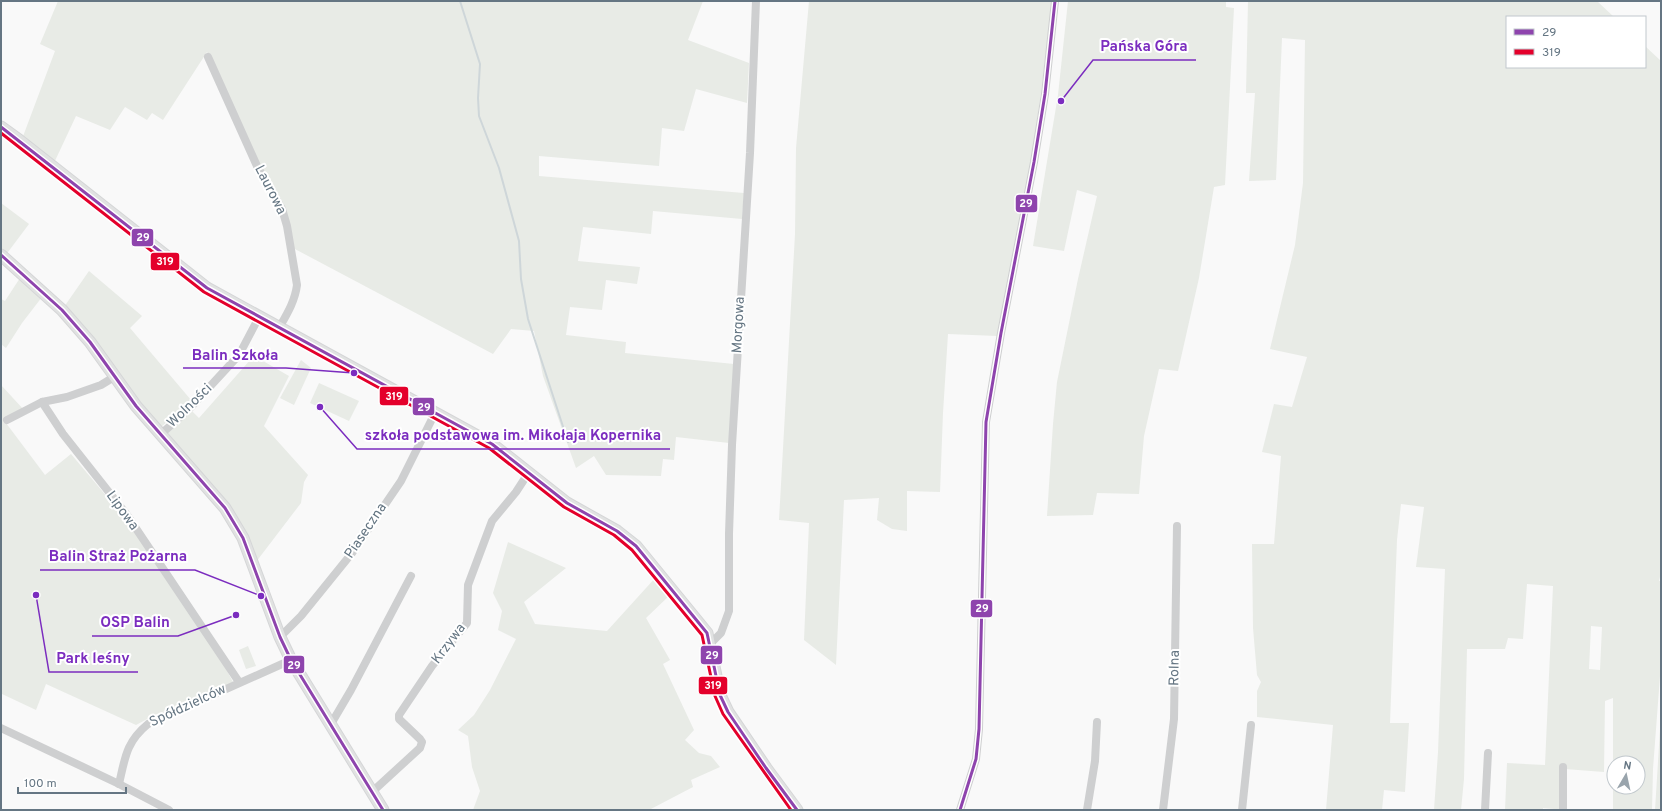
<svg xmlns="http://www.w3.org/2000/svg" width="1662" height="811" viewBox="0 0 1662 811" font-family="Overpass,sans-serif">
<rect width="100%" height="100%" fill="#f9f9f9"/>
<!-- green -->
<g fill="#e8ebe6" fill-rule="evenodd">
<polygon points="58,1 703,1 688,40 749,63 747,103 696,89 684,131 662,128 659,166 539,156 539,176 744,193 742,219 653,211 651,234 583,227 578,261 640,267 637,284 606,280 602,310 570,307 566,335 626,342 625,353 734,364 729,443 676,437 674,460 663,459 661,476 606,475 594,456 576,468 543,376 534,331 511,329 493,354 293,248 289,227 207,52 163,120 152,113 147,120 125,107 110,130 76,116 54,163 22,139 55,51 40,44"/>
<polygon points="809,1 1052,1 1041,93 1031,162 997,336 948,334 943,413 940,492 907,491 907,531 892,529 877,520 879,498 844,500 836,665 804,640 809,523 779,520 795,234 796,148"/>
<polygon points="1068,1 1226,1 1226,7 1234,8 1225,185 1214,187 1199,278 1178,371 1159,369 1144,436 1139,494 1097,493 1093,515 1047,516 1053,424 1057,382 1078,279 1097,196 1077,190 1064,251 1033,246 1058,95"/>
<path d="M1248,1H1597L1614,17H1507V67H1645V46L1661,61V573L1659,581H1661V663L1653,769L1652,810H1613V698L1605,701L1604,772L1565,769V810L1543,808V810H1505L1507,763L1545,765L1553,586L1527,584L1523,639L1508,638L1505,649H1467L1464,779L1461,810H1434L1438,752L1445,569L1416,567L1424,507L1401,504L1397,540L1390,723H1409L1405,792L1384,790L1382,810H1326L1333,725L1257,717V691L1261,682L1257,675L1253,628L1252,544H1274L1281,456L1262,452L1274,404L1292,407L1307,357L1270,349L1295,245L1303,183L1305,40L1282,38L1276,180L1249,181L1255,93H1246ZM1591,626L1602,627L1600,670L1589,669ZM1614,763H1638V787H1614Z"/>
<polygon points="1,203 29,224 5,256 1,252"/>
<polygon points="89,271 142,316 130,328 191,400 160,428 64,307"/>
<polygon points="20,278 42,297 22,323 6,348 1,344 1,299 5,301"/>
<polygon points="246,351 289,376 264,426 308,475 304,482 301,503 256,562 246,538 165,434 192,411 199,418 251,359"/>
<polygon points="301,360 311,368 294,405 280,398"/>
<polygon points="319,383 359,401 349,421 310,403"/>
<polygon points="1,385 24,410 6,423 45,475 71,454 135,530 191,604 233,682 151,717 136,725 46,684 36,710 2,694 1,695"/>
<polygon points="508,542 566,568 524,602 535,624 607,631 656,577 670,595 646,618 670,660 663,664 694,730 685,740 699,753 711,756 720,767 691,780 693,787 649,810 473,810 480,791 472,767 468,736 458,730 474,715 490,690 516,639 498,630 502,611 493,593"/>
<polygon points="248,646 256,666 246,669 239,650"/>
<polygon points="1661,713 1661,810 1655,810"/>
</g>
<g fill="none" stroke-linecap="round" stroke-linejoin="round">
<!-- stream -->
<polyline stroke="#ced6d9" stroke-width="2" points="460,1 480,64 478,98 479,116 499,168 519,241 521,279 528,319 568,442"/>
<!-- secondary casing -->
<g stroke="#d5d6d7" stroke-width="13">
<g id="secondary">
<polyline points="1,127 19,140 207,288 492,444 567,503 617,531 636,546 707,633 720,695 728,712 766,768 797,810"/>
<polyline points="1,255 62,310 90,342 136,406 225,508 243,538 280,637 291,660 383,810"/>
</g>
</g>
<!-- street -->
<g stroke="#cecfd0" stroke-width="8">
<path d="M208,57L257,166L282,209L287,226L297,285C295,301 287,314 279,328"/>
<polyline points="42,402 63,434 127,515 239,682"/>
<polyline points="7,420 42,402 67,397 101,385 114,377"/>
<polyline points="160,435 191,407 239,355 259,317"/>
<polyline points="280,637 301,616 352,553 401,481 435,413"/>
<polyline points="710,644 721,633 729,611 729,534 732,445 750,153 756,1"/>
<polyline points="331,724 351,690 411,576"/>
<polyline points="1,728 119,784 169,810"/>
<path d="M119,784C125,758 126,742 148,724L291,660"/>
<polyline points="372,792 420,748 422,742 420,739 399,719 399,715 432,666 467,623 468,585 492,521 516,492 529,472"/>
<polyline points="960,810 976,759 979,729 986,422 1001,333 1034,162 1045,94 1055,1"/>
<polyline points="1087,810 1095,761 1097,722"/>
<polyline points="1163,810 1174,719 1177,526"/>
<polyline points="1242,810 1251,725"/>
<polyline points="1485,810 1488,753"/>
<polyline points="1563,810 1563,767"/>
</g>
<!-- secondary -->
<use href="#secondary" stroke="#e1e2e2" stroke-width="11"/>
<!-- bus-1 casing -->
<g stroke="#fff" stroke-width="6">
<g id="bus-1">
<polyline points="1,127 207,288 492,444 567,503 617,531 636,546 707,633 720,695 728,712 766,768 797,810"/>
<polyline points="1,255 62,310 90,342 136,406 225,508 243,538 280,637 291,660 383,810"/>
<polyline points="960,810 976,759 979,729 986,422 1001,333 1034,162 1045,94 1055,1"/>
</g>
</g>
<!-- bus-2 casing -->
<g stroke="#fff" stroke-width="6">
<polyline id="bus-2" points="1,133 204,292 489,448 564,507 614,535 632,550 702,635 715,696 723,714 791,810"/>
</g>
<!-- bus-1 -->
<use href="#bus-1" stroke="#8e44ad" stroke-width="3"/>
<!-- bus-2 -->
<use href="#bus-2" stroke="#e4002b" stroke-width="3"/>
</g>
<g text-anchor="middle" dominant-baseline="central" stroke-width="4" stroke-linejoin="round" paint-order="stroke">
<!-- street labels -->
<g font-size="14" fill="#657683" stroke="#fff">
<text transform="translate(270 190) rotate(63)">Laurowa</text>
<text transform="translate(739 325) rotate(-87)">Morgowa</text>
<text transform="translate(190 406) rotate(-44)">Wolności</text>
<text transform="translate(122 511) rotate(54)">Lipowa</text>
<text transform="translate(366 531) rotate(-56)">Piaseczna</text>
<text transform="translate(449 644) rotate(-53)">Krzywa</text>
<text transform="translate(1175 668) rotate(-89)">Rolna</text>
<text transform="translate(188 706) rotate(-25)">Spółdzielców</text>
</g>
</g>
<!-- callouts -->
<path fill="none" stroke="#7b2cbf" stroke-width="1.5" d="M1061 101L1093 60H1196M354 373L286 368H183M320 407L357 449H670M261 596L195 570H40M236 615L178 636H92M36 595L49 672H138"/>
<g fill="#7b2cbf" stroke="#fff" stroke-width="1.5">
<circle cx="1061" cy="101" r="4"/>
<circle cx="354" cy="373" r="4"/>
<circle cx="320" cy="407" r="4"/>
<circle cx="261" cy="596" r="4"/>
<circle cx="236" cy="615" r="4"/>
<circle cx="36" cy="595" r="4"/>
</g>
<g font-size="15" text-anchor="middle" font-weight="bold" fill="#7b2cbf" stroke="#fff" stroke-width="4" stroke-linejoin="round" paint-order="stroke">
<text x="1144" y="51">Pańska Góra</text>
<text x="235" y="360">Balin Szkoła</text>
<text x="513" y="440">szkoła podstawowa im. Mikołaja Kopernika</text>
<text x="118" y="561">Balin Straż Pożarna</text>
<text x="135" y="627">OSP Balin</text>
<text x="93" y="663">Park leśny</text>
</g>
<g stroke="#fff" stroke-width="1.5">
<rect x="1015" y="194" width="23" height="19" rx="4" fill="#8e44ad"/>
<rect x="131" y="228" width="23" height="19" rx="4" fill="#8e44ad"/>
<rect x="150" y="252" width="30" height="19" rx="4" fill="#e4002b"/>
<rect x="379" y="386" width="30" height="20" rx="4" fill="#e4002b"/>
<rect x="412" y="397" width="23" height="19" rx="4" fill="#8e44ad"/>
<rect x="970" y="599" width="23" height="19" rx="4" fill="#8e44ad"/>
<rect x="700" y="645" width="23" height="20" rx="4" fill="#8e44ad"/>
<rect x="283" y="655" width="22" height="19" rx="4" fill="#8e44ad"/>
<rect x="698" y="676" width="30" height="19" rx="4" fill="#e4002b"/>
</g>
<g font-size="11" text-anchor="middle" font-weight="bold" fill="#fff">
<text x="1026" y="207">29</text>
<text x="143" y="241">29</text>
<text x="165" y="265">319</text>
<text x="394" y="400">319</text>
<text x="424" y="411">29</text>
<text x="982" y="612">29</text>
<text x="712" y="659">29</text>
<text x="294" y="669">29</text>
<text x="713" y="689">319</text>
</g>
<!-- border -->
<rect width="1662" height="811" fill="none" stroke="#657683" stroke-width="4"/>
<!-- legend -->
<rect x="1506" y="16" width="140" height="52" fill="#ffffff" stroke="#c1c8cd"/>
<rect x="1514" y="29" width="20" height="6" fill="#8e44ad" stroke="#c1c8cd"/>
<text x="1542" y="36" font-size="12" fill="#657683">29</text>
<rect x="1514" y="49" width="20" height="6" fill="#e4002b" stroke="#c1c8cd"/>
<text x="1542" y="56" font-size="12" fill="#657683">319</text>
<!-- north arrow -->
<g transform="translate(1626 775) rotate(9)"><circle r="19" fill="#ffffff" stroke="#c1c8cd"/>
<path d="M0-3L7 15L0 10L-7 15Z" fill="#99a4ac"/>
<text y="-6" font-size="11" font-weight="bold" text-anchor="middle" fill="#657683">N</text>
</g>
<!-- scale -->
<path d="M18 787v6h108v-6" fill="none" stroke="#657683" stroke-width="2"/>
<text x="24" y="787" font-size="12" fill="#657683" stroke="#ffffff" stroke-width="3" paint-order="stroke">100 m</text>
</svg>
